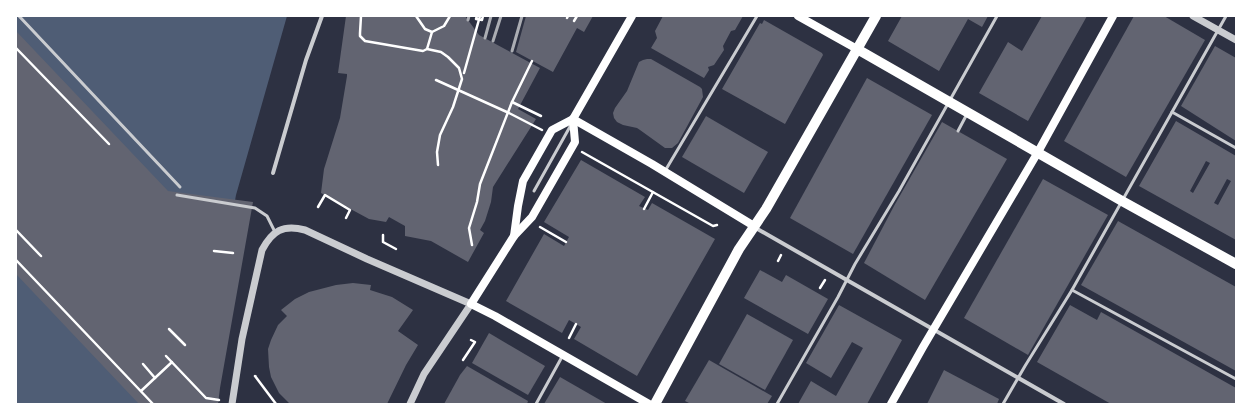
<svg xmlns="http://www.w3.org/2000/svg" width="1252" height="420" viewBox="0 0 1252 420" font-family="'Sofia Sans Condensed',sans-serif">
<rect width="100%" height="100%" fill="#2d3142"/>
<!-- water -->
<polygon fill="#4f5d75" points="16,16 287,16 236,195 198,404 16,404"/>
<!-- building -->
<g fill="#626471" fill-rule="evenodd">
<polygon points="346,16 465,16 479,35 540,68 518,109 536,119 493,187 491,202 485,221 480,230 484,233 468,262 431,241 405,236 405,226 389,217 386,222 369,219 321,193 324,169 340,118 347,76 347,74 338,73"/>
<polygon points="526,16 593,16 584,32 577,28 553,72 516,52"/>
<polygon points="663,16 743,16 735,30 731,31 723,46 724,50 714,65 708,67 709,70 704,78 651,48 657,38 655,31"/>
<polygon points="902,16 988,16 982,27 968,19 939,71 888,41"/>
<polygon points="1042,16 1087,16 1028,121 979,93 1008,42 1022,51"/>
<polygon points="1134,16 1164,16 1205,40 1126,177 1064,141"/>
<polygon points="764,20 822,53 823,55 785,124 722,89 760,23 762,24"/>
<polygon points="16,31 168,191 253,202 220,388 218,404 139,404 16,274"/>
<polygon points="1215,46 1236,58 1236,141 1181,106"/>
<polygon points="647,59 651,59 700,87 702,89 703,97 678,143 672,148 665,148 640,130 637,128 623,125 617,122 614,118 613,113 615,108 627,91 639,62 643,60"/>
<polygon points="867,78 932,115 853,254 790,218"/>
<polygon points="706,116 768,152 744,193 682,157"/>
<path d="M1176,121L1236,156V240L1139,186ZM1206,161L1210,163L1193,193L1190,191ZM1227,179L1231,181L1218,205L1214,203Z"/>
<polygon points="942,122 1007,159 925,300 864,263 894,206"/>
<polygon points="581,160 645,197 639,206 648,210 652,203 715,239 637,376 574,339 581,327 576,324 569,320 562,333 506,301 544,234 564,246 569,237 544,222"/>
<polygon points="1043,179 1108,215 1028,355 964,318"/>
<polygon points="1118,221 1236,287 1236,371 1081,285"/>
<polygon points="760,270 782,282 786,275 828,299 808,334 744,298"/>
<polygon points="353,283 371,285 370,290 392,297 413,310 398,331 418,345 406,365 387,404 290,404 279,393 271,377 269,367 268,349 271,340 278,325 287,316 281,310 295,299 309,292 336,285"/>
<polygon points="839,305 902,340 867,404 798,404 811,381 836,396 863,348 852,342 831,378 806,363"/>
<polygon points="1070,305 1097,320 1101,312 1236,388 1236,404 1111,404 1037,362"/>
<polygon points="747,314 793,340 765,390 719,364"/>
<polygon points="489,333 545,366 528,395 472,363"/>
<polygon points="709,360 772,396 767,404 691,404 685,401"/>
<polygon points="467,366 528,401 527,404 444,404 460,375"/>
<polygon points="944,370 999,399 997,404 927,404"/>
<polygon points="560,377 607,404 544,404"/>
</g>
<g fill="none" stroke-linecap="round" stroke-linejoin="round">
<!-- path -->
<g stroke="#fff" stroke-width="2.5">
<polyline points="361,16 360,33 360,36 365,41 423,51 427,49 432,32"/>
<polyline points="416,16 425,29 432,32 444,26 450,16"/>
<polyline points="477,16 476,19 482,20 483,16"/>
<polyline points="567,18 568,16"/>
<polyline points="574,21 577,16"/>
<polyline points="16,48 109,144"/>
<polyline points="427,49 441,52 448,57 459,68 462,79 453,107 440,135 437,152 438,165"/>
<polyline points="464,73 480,16"/>
<polyline points="436,80 509,113 542,130"/>
<polyline points="512,102 541,116"/>
<polyline points="582,152 713,226 717,225"/>
<polyline points="318,207 325,195 350,210 346,218"/>
<polyline points="644,209 653,192"/>
<polyline points="540,227 566,242"/>
<polyline points="16,230 41,256"/>
<polyline points="383,235 383,242 396,249"/>
<polyline points="472,245 469,228 477,202 480,184 512,102 532,61"/>
<polyline points="214,251 233,253"/>
<polyline points="16,260 153,404"/>
<polyline points="778,261 781,255"/>
<polyline points="820,288 825,280"/>
<polyline points="169,329 185,345"/>
<polyline points="569,338 576,324"/>
<polyline points="166,356 206,398 219,400"/>
<polyline points="463,360 475,342 471,340"/>
<polyline points="143,364 155,378"/>
<polyline points="255,376 276,404"/>
<polyline points="141,391 172,362"/>
</g>
<!-- service -->
<g stroke="#caccd0" stroke-width="3">
<polyline points="19,16 180,187"/>
<polyline points="1172,112 1236,148"/>
<polyline points="958,131 967,114"/>
<polyline points="665,171 757,16"/>
<polyline points="534,191 572,123"/>
<polyline points="177,195 255,208 267,216 275,232"/>
<polyline points="1072,290 1236,379"/>
<polyline points="536,404 563,355"/>
<polyline points="777,404 838,297 855,264 899,191 997,16"/>
<polyline points="1003,404 1025,366 1072,290 1226,16"/>
</g>
<!-- minor -->
<g stroke="#caccd0" stroke-width="4">
<polyline points="273,173 306,60 322,16"/>
<polyline points="754,227 1064,404"/>
</g>
<!-- tertiary -->
<g stroke="#caccd0" stroke-width="7">
<polyline points="1193,16 1236,40"/>
<path d="M232,404L242,339L262,250C272,231 283,224 305,230L367,259L471,304L424,374L410,404"/>
</g>
<!-- secondary -->
<g stroke="#fff" stroke-width="8">
<polyline points="632,16 573,119 575,142 532,217 514,236 471,304 495,316 649,404"/>
<polyline points="798,16 857,49"/>
<polyline points="573,119 652,164 754,226"/>
<polyline points="514,236 518,206 523,181 552,130 573,119"/>
<polyline points="891,404 923,347 1038,152 1113,16"/>
</g>
<!-- primary -->
<g stroke="#fff" stroke-width="10">
<polyline points="857,49 1122,201 1236,264"/>
<polyline points="655,404 739,249 766,209 876,16"/>
</g>
<!-- rail -->
<g stroke="#abadb3" stroke-width="3">
<polyline points="468,20 469,16"/>
<polyline points="485,38 491,16"/>
<polyline points="493,41 501,16"/>
<polyline points="512,51 522,16"/>
</g>
</g>
<!-- border -->
<rect width="1252" height="420" fill="none" stroke="#ffffff" stroke-width="34"/>
</svg>
